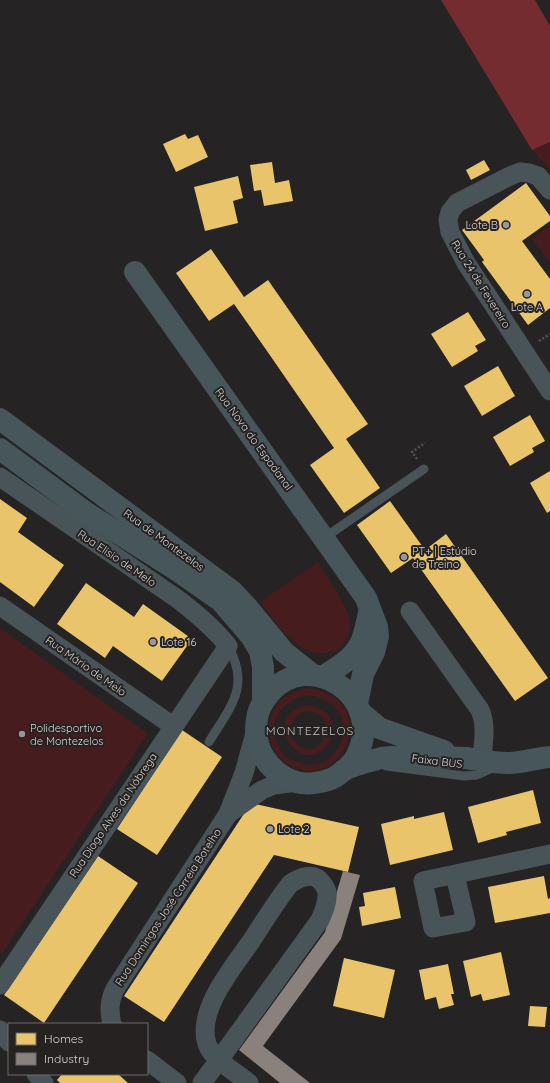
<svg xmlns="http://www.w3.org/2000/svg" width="550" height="1083" viewBox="0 0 550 1083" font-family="Quicksand,sans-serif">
<rect width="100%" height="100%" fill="#252323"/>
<!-- green -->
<g fill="#471c1e" fill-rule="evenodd">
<polygon points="550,142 550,170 532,150"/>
<polygon points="550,226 550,263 532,239"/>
<path d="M318,562C327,577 347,604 350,621C352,629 347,641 341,647C338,649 334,651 330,652C300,661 276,622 260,602Z"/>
<polygon points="0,628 148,734 1,955 0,946"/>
<path d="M307,688C380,697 347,785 299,769C290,766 282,762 277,754C265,737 266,714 282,699C289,693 298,691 307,688ZM308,695C367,703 343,777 300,763C293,761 286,758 282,752C264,726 279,701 308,695Z"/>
<path d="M308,705C326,708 342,724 330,742C303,783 255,716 308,705ZM303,712C343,706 325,765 298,745C284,735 290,719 303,712Z"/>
</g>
<!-- forest -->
<polygon fill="#742c30" points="441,0 535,0 550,26 550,142 532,150"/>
<!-- homes -->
<g fill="#e9c46a">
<polygon points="185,134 188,139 198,135 208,157 176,172 163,144"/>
<polygon points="484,160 490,170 471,180 466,170"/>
<polygon points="272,162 275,183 289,180 293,201 264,206 261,190 254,191 250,165"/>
<polygon points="238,176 243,198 233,201 238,223 205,231 194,187"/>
<polygon points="526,183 550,216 550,221 522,241 550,279 550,308 528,325 482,262 484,260 462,230"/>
<polygon points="211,249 244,297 268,280 368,424 346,439 380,488 344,513 310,465 334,448 267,351 234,304 209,321 176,273"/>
<polygon points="468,312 486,340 475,346 478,351 452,367 431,334"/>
<polygon points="498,366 515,396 482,416 464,386"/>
<polygon points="530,415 545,441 532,448 534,452 510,466 493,437"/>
<polygon points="550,471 550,511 547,513 530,483"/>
<polygon points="0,499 27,518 18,532 64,565 34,607 0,582"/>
<polygon points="390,501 425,550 446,534 548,678 515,701 413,558 391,573 357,525"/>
<polygon points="86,583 134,617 143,604 192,639 162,681 113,646 105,658 57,624"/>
<polygon points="182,730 222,757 157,855 117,829"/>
<polygon points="533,790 541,823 506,832 507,835 478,843 468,807"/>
<polygon points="251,803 359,827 348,872 274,855 164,1022 124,996"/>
<polygon points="444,812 453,850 390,865 381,824 414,816 414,819"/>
<polygon points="98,856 138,883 44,1023 4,995"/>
<polygon points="544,876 548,899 550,898 550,913 495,923 488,887"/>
<polygon points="395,887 401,918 362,926 359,907 365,906 363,893"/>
<polygon points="501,952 510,995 483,1001 481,994 471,997 463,961"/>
<polygon points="344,958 395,970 384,1018 333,1006"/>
<polygon points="448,964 454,994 451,994 454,1005 439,1009 436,997 425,1000 419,970"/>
<polygon points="530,1006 547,1007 545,1027 528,1026"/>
<polygon points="62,1074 118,1074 128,1083 60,1083 57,1080"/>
</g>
<!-- industry -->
<polygon fill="#8a817c" points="343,871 360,875 341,939 263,1046 310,1083 280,1083 239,1050 325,932"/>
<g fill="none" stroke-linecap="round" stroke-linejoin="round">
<!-- path -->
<g stroke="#4f5559" stroke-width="2.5" stroke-dasharray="2 2" stroke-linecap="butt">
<polyline points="539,341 550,334"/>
<polyline points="417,459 412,452 425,443"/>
</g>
<!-- lane -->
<g stroke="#495459" stroke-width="9">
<polyline points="324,538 424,469"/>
<path d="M209,742C230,707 251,687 228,646"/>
<polyline points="386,766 464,776 477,775 495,767"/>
</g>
<!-- street -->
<g stroke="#495459" stroke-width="19">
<polyline points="550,190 538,176 529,173 520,172 510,176 457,203 450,212 448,220 450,232 466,263 550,391"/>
<path d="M0,477L179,600C197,614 214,628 228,646L0,985"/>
<polyline points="0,606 173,726"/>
<path d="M410,611L480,710C487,725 483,744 482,760"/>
<polyline points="228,814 262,790 274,785 297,782"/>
<polyline points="455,875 466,922 433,928 423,881 550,854"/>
<path d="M112,1024C109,1011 109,1001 115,989L228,814L244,773L255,733"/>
<polyline points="0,1030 9,1042"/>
<polyline points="147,1060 177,1083"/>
<polyline points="36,1074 44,1083"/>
<path d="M202,1083L219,1060L320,920C324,911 328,902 327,892C327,890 325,887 323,884C314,871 300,877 290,884C276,902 264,921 252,940C234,966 196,1010 207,1044C212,1059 237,1073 249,1083"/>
</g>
<!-- secondary -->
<g stroke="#47565b" stroke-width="22">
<polyline points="135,272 366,598 377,627 378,636 374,652 363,674 357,704"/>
<polyline points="0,419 232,591 247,607 284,652 313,675"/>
<polyline points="0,449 88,514 175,569 221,601 251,636 260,651 263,667 263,702"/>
<path d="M322,677C337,668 355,658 362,640C365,632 367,622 369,613"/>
<polyline points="360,712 379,728 444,751"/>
<path d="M346,769C350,765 355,760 357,755C386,697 308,646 269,694C263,701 258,710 257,719C252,747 268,773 296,782C306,785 321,783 331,779C337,777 341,772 346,769C357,764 370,761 381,758C396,756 411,757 426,757C440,758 453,757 466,758C480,760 494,763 508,763C522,763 536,758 550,757"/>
</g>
</g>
<!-- markers -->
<g fill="#999797" stroke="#262222" stroke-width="1.5">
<circle cx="506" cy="225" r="4"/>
<circle cx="527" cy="294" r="4"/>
<circle cx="404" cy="557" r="4"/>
<circle cx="153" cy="642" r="4"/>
<circle cx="22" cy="734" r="4"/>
<circle cx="270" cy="829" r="4"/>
</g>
<g text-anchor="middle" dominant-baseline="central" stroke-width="4" stroke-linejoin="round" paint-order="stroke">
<!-- poi labels -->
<g font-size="11" fill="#d8d5d5" stroke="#262222" text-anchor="start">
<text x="498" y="225" text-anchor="end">Lote B</text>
<text x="527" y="307" text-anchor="middle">Lote A</text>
<text x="412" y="551">PT+ | Estúdio<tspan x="412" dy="13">de Treino</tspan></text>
<text x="161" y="642">Lote 16</text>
<text x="30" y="728">Polidesportivo<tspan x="30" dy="13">de Montezelos</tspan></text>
<text x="278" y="829">Lote 2</text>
</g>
<!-- street labels -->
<g font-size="11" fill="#d8d5d5" stroke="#262222">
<text transform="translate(481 284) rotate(58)">Rua 24 de Fevereiro</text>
<text transform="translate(254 439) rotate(54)">Rua Nova do Espadanal</text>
<text transform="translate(164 540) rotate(36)">Rua de Montezelos</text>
<text transform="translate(117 558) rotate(34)">Rua Elísio de Melo</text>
<text transform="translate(86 666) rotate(35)">Rua Mário de Melo</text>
<text transform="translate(437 761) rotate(7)">Faixa BUS</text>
<text transform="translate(113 815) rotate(-56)">Rua Diogo Alves da Nóbrega</text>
<text transform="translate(168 907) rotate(-57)">Rua Domingos José Correia Botelho</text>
</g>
<!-- neighbourhood labels -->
<g font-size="12" letter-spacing="1" fill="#c4bfbf" stroke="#262222">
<text x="310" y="730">MONTEZELOS</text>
</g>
</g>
<!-- legend -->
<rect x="8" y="1023" width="140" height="52" fill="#262222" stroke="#6d6a6a"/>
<rect x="16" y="1033" width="20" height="12" fill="#e9c46a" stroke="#6d6a6a"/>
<text x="44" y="1043" font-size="12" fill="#d8d5d5">Homes</text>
<rect x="16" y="1053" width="20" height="12" fill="#8a817c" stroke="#6d6a6a"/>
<text x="44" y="1063" font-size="12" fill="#d8d5d5">Industry</text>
</svg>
